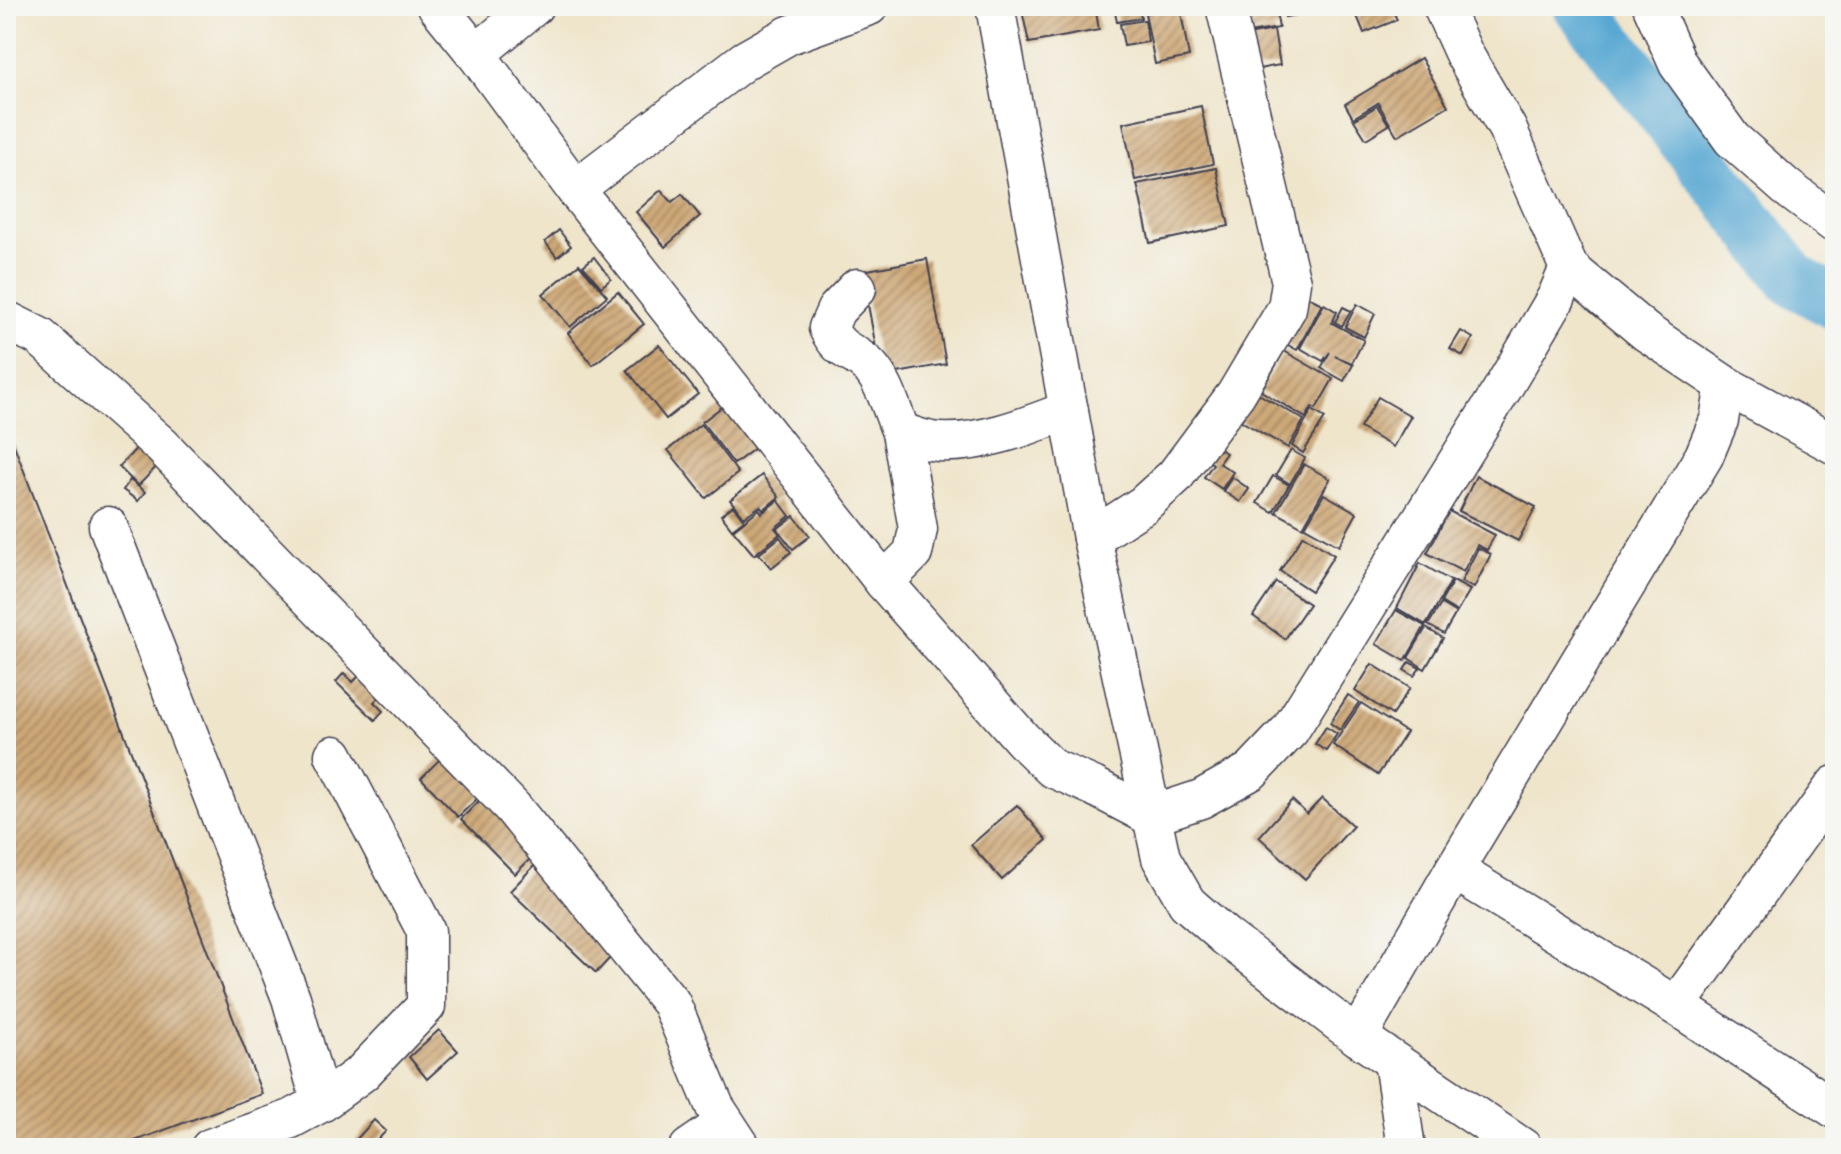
<svg xmlns="http://www.w3.org/2000/svg" width="1841" height="1154" viewBox="0 0 1841 1154" font-family="Itim,sans-serif">
<defs>
<pattern id="building-hatch" width="6" height="6" patternUnits="userSpaceOnUse" patternTransform="scale(2)"><rect width="6" height="6" fill="#cda776"/><path d="M-1 1l2-2M0 6l6-6M5 7l2-2" fill="none" stroke="#a68862"/></pattern>
</defs>
<rect width="100%" height="100%" fill="#f6f6f2"/>
<filter id="ink" filterUnits="userSpaceOnUse"><feTurbulence type="fractalNoise" baseFrequency=".0125" numOctaves="2"/><feDisplacementMap in="SourceGraphic" scale="16" xChannelSelector="R" yChannelSelector="G"/><feConvolveMatrix kernelMatrix="1 2 1 2 8 2 1 2 1" color-interpolation-filters="sRGB"/></filter>
<filter id="wash" filterUnits="userSpaceOnUse"><feTurbulence type="fractalNoise" baseFrequency=".006" numOctaves="4" result="noise"/><feDisplacementMap in="SourceGraphic" scale="32" xChannelSelector="R" yChannelSelector="G"/><feGaussianBlur stdDeviation="1.8" result="paint"/><feColorMatrix in="noise" values="0 0 0 0 0 0 0 0 0 0 0 0 0 0 0 0 0 1.4 0 .05"/><feComposite in="paint" operator="in"/></filter>
<g filter="url(#wash)">
<rect width="100%" height="100%" fill="#efe5cb"/>
<g fill="none" stroke-linecap="round" stroke-linejoin="round">
<!-- river -->
<polyline stroke="#59a8d3" stroke-width="54" points="1580,6 1794,280 1835,303"/>
</g>
<g id="blocks">
<!-- building -->
<g fill="url(#building-hatch)">
<polygon points="1021,6 1095,6 1099,30 1029,43"/>
<polygon points="1114,6 1139,6 1141,18 1117,22"/>
<polygon points="1141,6 1166,6 1166,7 1142,12"/>
<polygon points="1231,6 1275,6 1279,28 1237,35"/>
<polygon points="1283,6 1313,6 1314,12 1285,17"/>
<polygon points="1353,6 1391,6 1397,20 1364,33"/>
<polygon points="1180,7 1189,57 1155,64 1145,13"/>
<polygon points="1145,20 1148,42 1124,46 1120,24"/>
<polygon points="1274,30 1280,65 1248,71 1242,36"/>
<polygon points="1421,58 1448,106 1397,136 1378,103 1353,118 1345,104"/>
<polygon points="1201,106 1213,164 1135,180 1123,123"/>
<polygon points="1377,106 1389,125 1366,139 1354,120"/>
<polygon points="1216,168 1229,226 1150,243 1137,184"/>
<polygon points="661,190 672,202 682,194 700,216 665,247 636,212"/>
<polygon points="559,230 571,246 557,257 545,242"/>
<polygon points="594,257 611,279 601,287 583,266"/>
<polygon points="927,259 946,364 881,376 862,271"/>
<polygon points="579,264 607,296 570,327 543,294"/>
<polygon points="618,292 644,324 593,365 568,333"/>
<polygon points="1306,296 1322,304 1297,350 1281,341"/>
<polygon points="1324,304 1337,312 1332,323 1364,340 1352,363 1335,356 1353,365 1344,381 1321,368 1330,352 1323,361 1300,348"/>
<polygon points="1357,304 1375,314 1364,337 1345,327"/>
<polygon points="1343,307 1351,311 1342,326 1335,322"/>
<polygon points="1461,331 1473,338 1463,356 1450,349"/>
<polygon points="659,345 698,394 666,419 627,370"/>
<polygon points="1284,351 1333,379 1316,409 1312,407 1306,418 1261,391"/>
<polygon points="1257,393 1304,420 1288,448 1241,421"/>
<polygon points="1378,397 1411,416 1393,447 1360,428"/>
<polygon points="727,403 759,445 734,464 702,422"/>
<polygon points="1312,410 1325,418 1303,453 1292,446"/>
<polygon points="6,424 262,1094 116,1148 6,1148"/>
<polygon points="701,424 738,473 706,498 668,450"/>
<polygon points="1207,441 1226,453 1219,463 1233,472 1222,489 1204,477 1213,464 1198,454"/>
<polygon points="141,443 161,462 138,486 119,467"/>
<polygon points="1291,450 1305,458 1290,484 1276,475"/>
<polygon points="1304,464 1330,479 1303,527 1276,512"/>
<polygon points="762,475 779,497 763,510 760,506 744,517 730,500"/>
<polygon points="1273,476 1289,485 1273,512 1257,503"/>
<polygon points="1476,476 1536,507 1518,541 1459,511"/>
<polygon points="1232,477 1249,489 1240,502 1223,491"/>
<polygon points="130,480 145,492 138,501 123,490"/>
<polygon points="1324,494 1357,513 1339,546 1305,527"/>
<polygon points="778,500 790,516 775,528 780,534 754,555 733,530 759,509 762,513"/>
<polygon points="733,506 744,520 732,529 721,515"/>
<polygon points="1449,511 1495,535 1487,550 1477,545 1463,572 1427,553"/>
<polygon points="794,516 810,536 793,549 777,529"/>
<polygon points="1303,535 1334,555 1311,591 1280,571"/>
<polygon points="780,537 791,552 771,568 759,554"/>
<polygon points="1478,548 1491,554 1474,588 1461,582"/>
<polygon points="1420,563 1451,581 1426,625 1397,608"/>
<polygon points="1453,581 1470,590 1457,612 1441,602"/>
<polygon points="1276,582 1309,604 1285,639 1253,616"/>
<polygon points="1441,604 1456,613 1444,634 1428,625"/>
<polygon points="1396,610 1425,626 1405,661 1376,644"/>
<polygon points="1426,628 1443,638 1425,669 1408,658"/>
<polygon points="1409,662 1420,668 1414,676 1404,670"/>
<polygon points="1372,664 1410,688 1392,715 1355,691"/>
<polygon points="366,669 387,689 374,702 383,711 375,720 336,682 344,673 353,682"/>
<polygon points="1348,695 1359,702 1340,730 1330,723"/>
<polygon points="1361,703 1406,732 1378,775 1333,745"/>
<polygon points="1326,727 1337,734 1326,751 1315,744"/>
<polygon points="444,755 482,794 458,817 421,778"/>
<polygon points="483,797 537,852 515,874 461,819"/>
<polygon points="1322,798 1353,826 1305,879 1259,837 1292,800 1307,814"/>
<polygon points="1017,805 1047,840 1002,880 971,845"/>
<polygon points="534,866 620,947 596,973 510,891"/>
<polygon points="439,1030 458,1051 427,1079 409,1057"/>
<polygon points="374,1120 386,1131 370,1148 363,1148 355,1141"/>
</g>
</g>
</g>
<g filter="url(#ink)">
<use href="#blocks" fill-opacity="0" stroke="#413f51" stroke-width="2"/>
<g fill="none" stroke-linecap="round" stroke-linejoin="round">
<!-- minor casing -->
<g stroke="#413f51" stroke-width="41">
<g id="minor">
<polyline points="437,6 476,54 575,189 884,582 1023,740 1052,768 1093,786 1150,816 1201,799 1251,771 1290,730 1503,388 1556,298 1569,268 1507,128 1464,54 1442,6"/>
<polyline points="995,6 1092,538 1161,858 1187,903 1226,937 1358,1037 1523,1148"/>
<polyline points="1652,6 1678,64 1732,139 1786,187 1835,224"/>
<polyline points="476,54 534,6"/>
<polyline points="575,189 745,60 789,35 869,6"/>
<polyline points="1569,268 1646,332 1725,385 1835,445"/>
<path d="M857,288L836,310L828,328C840,354 854,350 870,367C886,385 892,411 901,432C910,435 921,439 931,441C972,448 1031,425 1069,410"/>
<polyline points="6,320 40,337 162,446 512,807 671,1003 715,1107 742,1148"/>
<polyline points="108,526 291,998 321,1103 291,1119 210,1148"/>
<polyline points="1092,538 1143,505 1175,476 1236,394 1287,308 1291,282 1225,6"/>
<polyline points="884,582 913,553 918,529 901,432"/>
<polyline points="1454,870 1676,1006 1835,1109"/>
<polyline points="1676,1006 1835,785"/>
<polyline points="1358,1037 1454,870 1704,456 1719,420 1725,385"/>
<polyline points="1393,1061 1406,1148"/>
<polyline points="321,1103 362,1073 426,1006 426,931 334,755"/>
<polyline points="689,1148 725,1123"/>
</g>
</g>
<!-- minor -->
<use href="#minor" stroke="#fff" stroke-width="38"/>
</g>
</g>
<!-- margin -->
<rect width="1841" height="1154" fill="none" stroke="#f6f6f2" stroke-width="32"/>
</svg>
